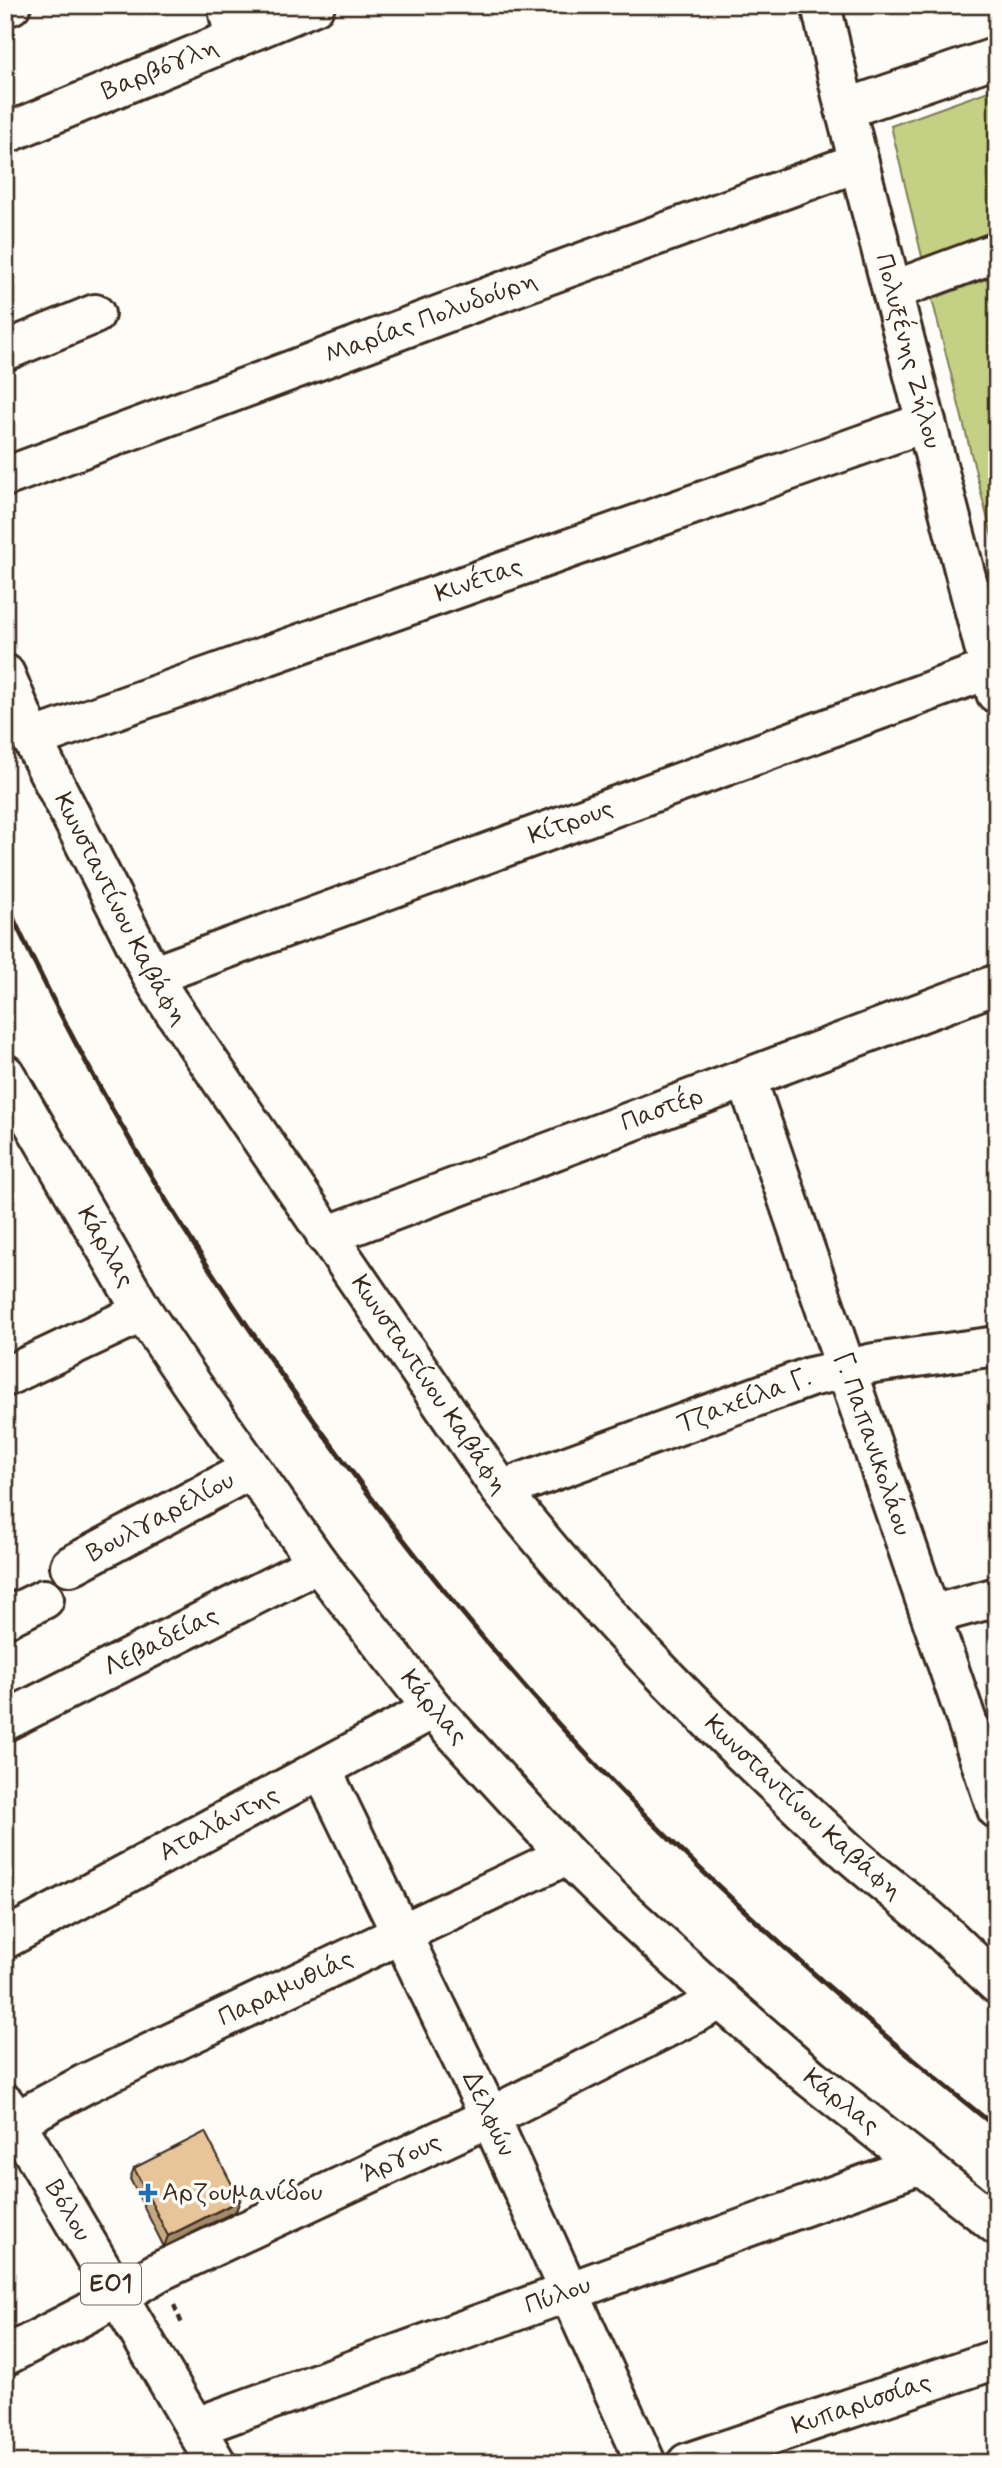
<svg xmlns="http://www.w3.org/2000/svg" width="1002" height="2468" viewBox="0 0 1002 2468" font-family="Mynerve,sans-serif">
<rect width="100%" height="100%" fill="#fdfcf7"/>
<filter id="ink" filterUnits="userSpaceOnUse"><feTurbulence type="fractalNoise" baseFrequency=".0143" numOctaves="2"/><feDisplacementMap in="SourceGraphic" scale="14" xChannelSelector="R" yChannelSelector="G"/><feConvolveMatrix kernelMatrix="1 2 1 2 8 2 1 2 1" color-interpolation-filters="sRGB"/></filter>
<g filter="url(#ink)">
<!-- park -->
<g fill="#c4d185" stroke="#807e52" stroke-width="2">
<polygon points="997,88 997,232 923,261 891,126"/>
<polygon points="997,275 997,556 932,299"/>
</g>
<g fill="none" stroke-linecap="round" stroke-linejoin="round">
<!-- minor casing -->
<g stroke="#3b2a1e" stroke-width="44">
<g id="minor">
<polyline points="227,5 235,39"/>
<path id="s1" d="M821,5L845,109L996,693"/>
<polyline points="5,7 11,5"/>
<polyline points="845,109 997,57"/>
<path id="s2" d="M5,134L315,5"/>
<polyline points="892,291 997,252"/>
<polyline points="5,351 95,314"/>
<path id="s3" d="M5,477L512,288L859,162"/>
<path id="s4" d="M5,674L32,739L152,976L168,1002L501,1490C602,1619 725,1740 846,1850C873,1875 904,1897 932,1922C954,1942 975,1963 997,1984"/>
<path id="s5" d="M32,739L926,422"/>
<path id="s6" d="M152,976L990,669"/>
<path id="s7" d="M5,1074L143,1312L193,1386L318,1563L433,1709L567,1855L625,1912L721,2000L811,2078L997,2225"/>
<path id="s8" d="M747,1080L997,1809"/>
<path id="s9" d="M326,1236L997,984"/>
<polyline points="5,1377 143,1312"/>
<path id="s10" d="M501,1490L810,1377L874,1363L997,1346"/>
<path id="s11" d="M70,1566L251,1469"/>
<polyline points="931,1615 997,1597"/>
<polyline points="5,1618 44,1599"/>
<path id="s12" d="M5,1721L318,1563"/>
<path id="s13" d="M322,1770L490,2117L646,2463"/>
<path id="s14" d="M5,1939L433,1709"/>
<path id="s15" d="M5,2127L85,2084L567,1855"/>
<path id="s16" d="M5,2356L88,2313L158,2272L490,2117L721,2000"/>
<path id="s17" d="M196,2427L921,2164"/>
<path id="s18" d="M687,2463L997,2359"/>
</g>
</g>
<!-- primary casing -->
<g stroke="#3b2a1e" stroke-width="44">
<g id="primary">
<path id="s19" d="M5,2104L216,2463"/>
</g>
</g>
<!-- path -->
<polyline stroke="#3b2a1e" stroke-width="4.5" stroke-dasharray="7 5" stroke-linecap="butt" points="174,2305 182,2324"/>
<!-- minor -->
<use href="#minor" stroke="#fdfcf7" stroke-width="38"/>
<!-- primary -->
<use href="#primary" stroke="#fdfcf7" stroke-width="38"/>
<!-- rail -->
<path stroke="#3b2a1e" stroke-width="5" d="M5,900C90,1087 199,1263 320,1429C420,1566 529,1700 650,1820C760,1929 876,2031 997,2128"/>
</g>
<!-- wall -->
<polygon fill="#c7a984" stroke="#3b2a1e" stroke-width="2" points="134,2168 240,2200 236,2211 164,2247 130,2179"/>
<!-- shaded-wall -->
<polygon fill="#a28a6b" stroke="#3b2a1e" stroke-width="2" points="240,2200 236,2211 164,2247 168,2236"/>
<!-- building -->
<g fill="#e7c599" stroke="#3b2a1e" stroke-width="2">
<polygon points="205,2132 240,2200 168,2236 134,2168"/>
<polygon points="65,2459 67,2463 57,2463"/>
</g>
</g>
<!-- markers -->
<path fill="#1f6fb2" stroke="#fdfcf7" stroke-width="2.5" d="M144.5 2182.5h7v7h7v7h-7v7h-7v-7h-7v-7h7z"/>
<g text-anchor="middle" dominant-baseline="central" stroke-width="7" stroke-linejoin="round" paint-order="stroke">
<!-- shield labels -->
<rect fill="#fdfcf7" stroke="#75695f" stroke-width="2" x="81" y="2263.5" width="60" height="41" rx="5"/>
<g font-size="24" font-weight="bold" fill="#3b2a1e">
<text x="111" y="2284">ΕΟ1</text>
</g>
<!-- street labels -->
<g font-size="26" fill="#3b2a1e" stroke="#fdfcf7">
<text stroke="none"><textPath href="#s2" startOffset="168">Βαρβόγλη</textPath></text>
<text stroke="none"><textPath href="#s3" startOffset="455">Μαρίας Πολυδούρη</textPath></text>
<text stroke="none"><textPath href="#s1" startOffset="357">Πολυξένης Ζήλου</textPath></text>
<text stroke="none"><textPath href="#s5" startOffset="474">Κινέτας</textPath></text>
<text stroke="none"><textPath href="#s6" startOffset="446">Κίτρους</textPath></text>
<text stroke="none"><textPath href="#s4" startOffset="262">Κωνσταντίνου Καβάφη</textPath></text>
<text stroke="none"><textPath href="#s9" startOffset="359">Παστέρ</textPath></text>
<text stroke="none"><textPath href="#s7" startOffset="200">Κάρλας</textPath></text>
<text stroke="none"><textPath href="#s4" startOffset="830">Κωνσταντίνου Καβάφη</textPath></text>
<text stroke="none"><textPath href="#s10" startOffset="259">Τζαχείλα Γ.</textPath></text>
<text stroke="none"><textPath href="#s8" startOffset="385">Γ. Παπανικολάου</textPath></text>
<text stroke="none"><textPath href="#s11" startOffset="103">Βουλγαρελίου</textPath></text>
<text stroke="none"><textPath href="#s12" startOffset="175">Λεβαδείας</textPath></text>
<text stroke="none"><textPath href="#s7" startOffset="766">Κάρλας</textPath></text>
<text stroke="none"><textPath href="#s4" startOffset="1396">Κωνσταντίνου Καβάφη</textPath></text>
<text stroke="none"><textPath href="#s14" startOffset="243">Αταλάντης</textPath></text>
<text stroke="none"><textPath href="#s15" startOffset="313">Παραμυθιάς</textPath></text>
<text stroke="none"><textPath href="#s7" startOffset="1334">Κάρλας</textPath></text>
<text stroke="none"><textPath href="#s13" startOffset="382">Δελφών</textPath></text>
<text stroke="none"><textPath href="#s16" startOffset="443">Άργους</textPath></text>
<text stroke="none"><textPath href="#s19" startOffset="124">Βόλου</textPath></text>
<text stroke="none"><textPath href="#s17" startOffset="385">Πύλου</textPath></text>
<text stroke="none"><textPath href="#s18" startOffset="184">Κυπαρισσίας</textPath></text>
</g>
<!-- poi labels -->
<g font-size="26" fill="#3b2a1e" stroke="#fdfcf7" text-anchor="start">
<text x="162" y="2193">Αρζουμανίδου</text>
</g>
</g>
<!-- margin -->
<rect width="1002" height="2468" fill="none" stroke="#fdfcf7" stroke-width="28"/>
<rect x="14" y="14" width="974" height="2440" fill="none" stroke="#3b2a1e" stroke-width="2.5" filter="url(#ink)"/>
</svg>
